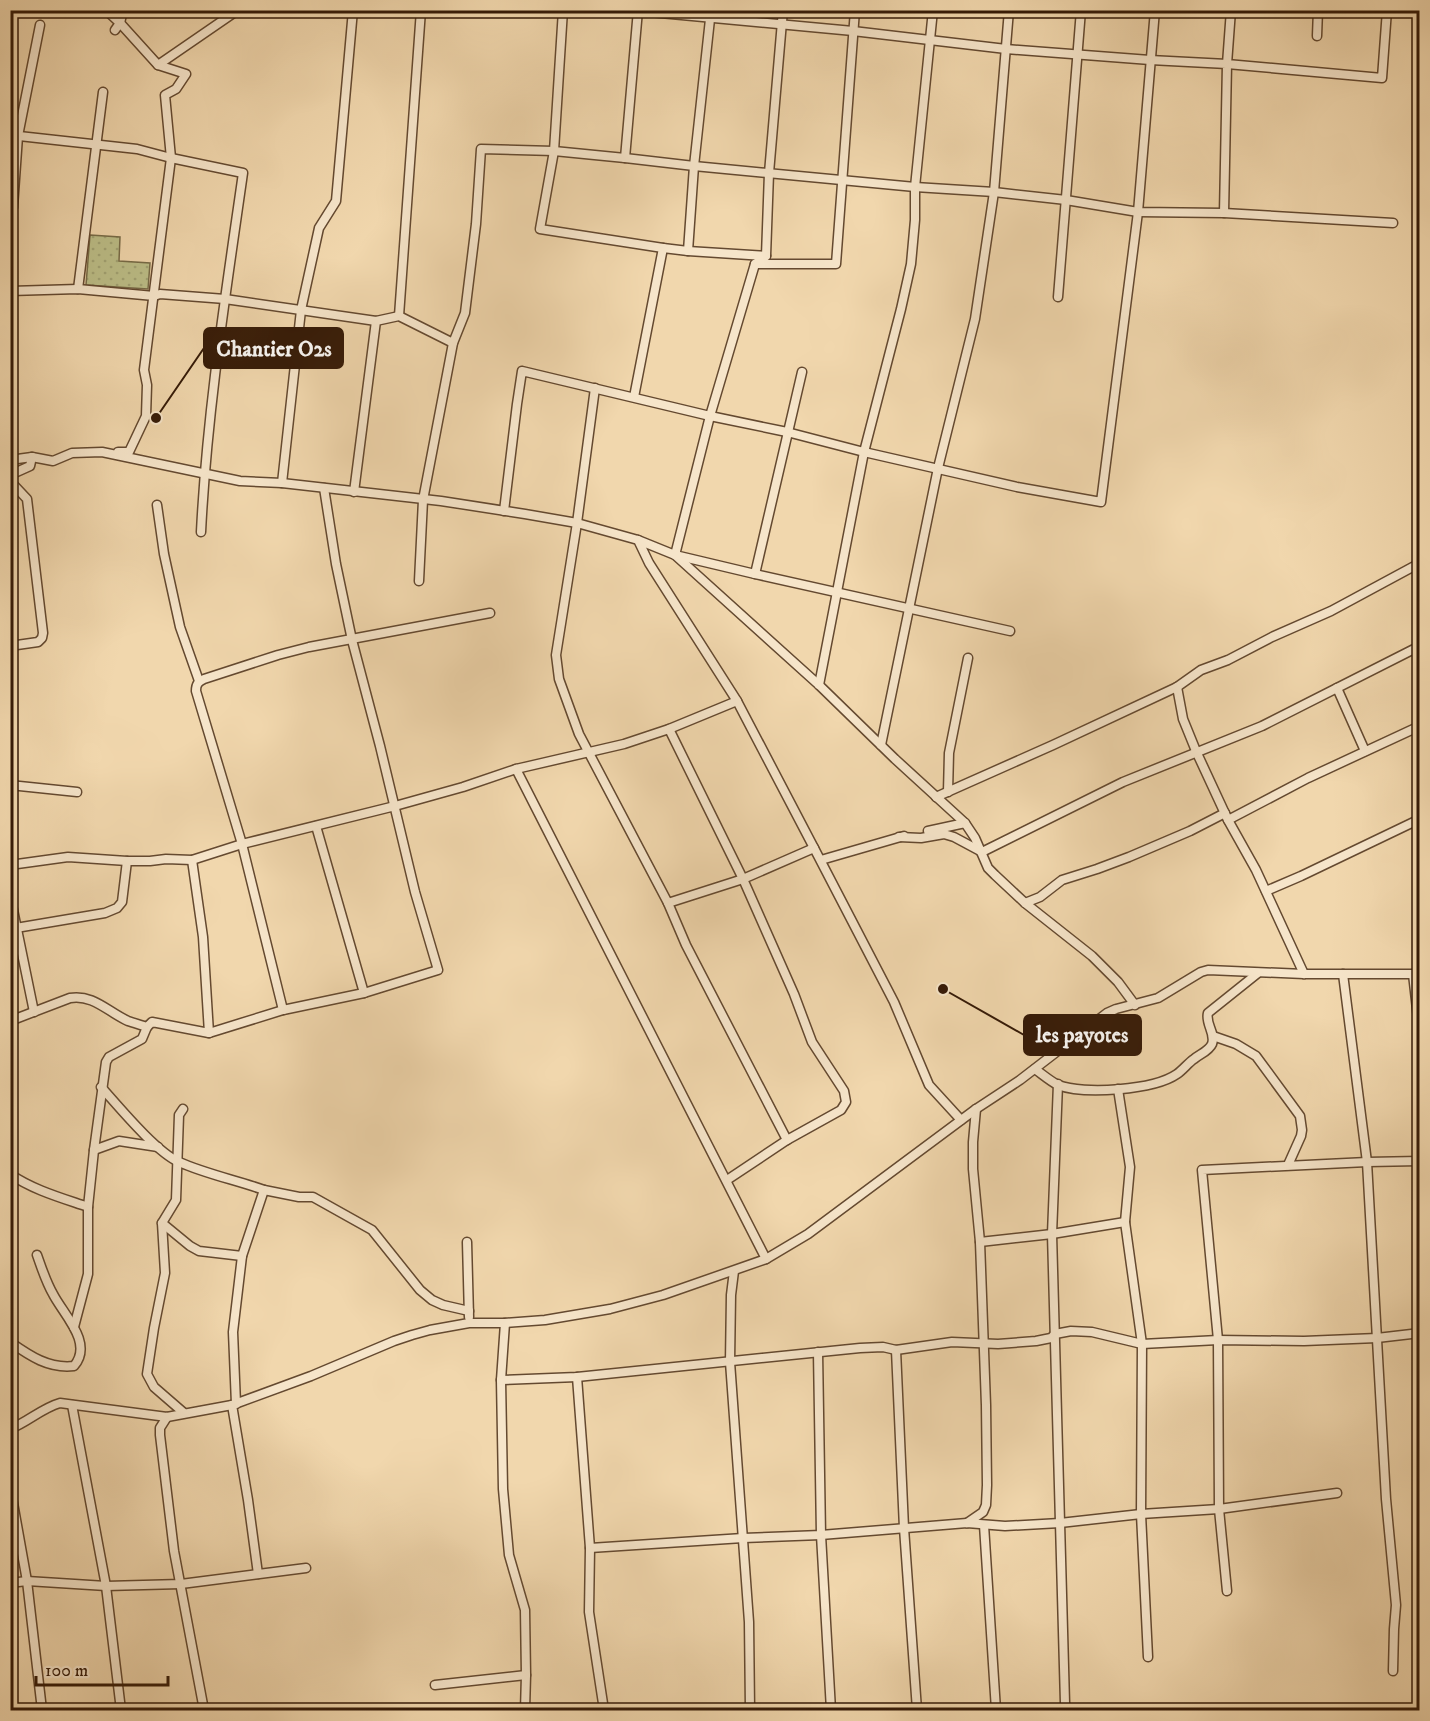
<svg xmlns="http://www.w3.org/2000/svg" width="1430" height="1721" viewBox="0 0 1430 1721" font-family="'IM FELL DW Pica',serif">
<defs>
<pattern id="grass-dots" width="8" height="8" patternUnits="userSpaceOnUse" patternTransform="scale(1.5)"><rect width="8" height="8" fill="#bcbe88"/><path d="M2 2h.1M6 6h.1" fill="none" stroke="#a2a374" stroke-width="1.8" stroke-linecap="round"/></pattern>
</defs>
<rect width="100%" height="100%" fill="#f1d7ad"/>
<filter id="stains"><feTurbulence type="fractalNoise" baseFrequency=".00333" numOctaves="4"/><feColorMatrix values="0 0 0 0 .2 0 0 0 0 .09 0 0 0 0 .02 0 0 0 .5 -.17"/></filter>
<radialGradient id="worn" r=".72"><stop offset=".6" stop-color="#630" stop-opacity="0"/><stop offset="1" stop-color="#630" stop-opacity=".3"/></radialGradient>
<!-- grass -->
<polygon fill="url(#grass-dots)" stroke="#786c48" stroke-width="1.5" points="90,235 120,237 119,261 150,263 148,289 86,285"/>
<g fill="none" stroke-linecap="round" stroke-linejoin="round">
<!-- minor casing -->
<g stroke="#644930" stroke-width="11">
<g id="minor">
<polyline points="106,10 120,23 158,65 186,74 176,89 165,95 171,158 144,370 147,385 146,416 129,452 118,452"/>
<polyline points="563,10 554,151 540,229 663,248"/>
<polyline points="628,10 853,31 1006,49 1150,60 1227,64 1224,213"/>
<polyline points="783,10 769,173 766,256 755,264 710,416 675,555 755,574 1010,631"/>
<polyline points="1231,10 1227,64 1382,78 1387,10"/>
<polyline points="115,30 120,23 123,10"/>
<polyline points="1317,36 1318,10"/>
<polyline points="158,65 238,10"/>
<path d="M10,135L137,149L171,158L243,173C226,292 207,412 201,532"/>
<polyline points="625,158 638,10"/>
<polyline points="10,217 13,207 18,136 40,25"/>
<polyline points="688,251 766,256"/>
<polyline points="755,264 836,264 855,10"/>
<polyline points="78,289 103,92"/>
<polyline points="10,291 78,289 154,296 160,294 225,299 376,321"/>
<polyline points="1058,297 1081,10"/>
<polyline points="399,316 421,10"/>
<polyline points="595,388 577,523 556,655 559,679 579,734 668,903"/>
<polyline points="634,397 663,248 688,251 694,166 711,10"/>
<polyline points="10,460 32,457 53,461 72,453 102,452 240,481 282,483 441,501 525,514 577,523 638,540 649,563 737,701 814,848"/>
<polyline points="10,475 30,466 32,457"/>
<polyline points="10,481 27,499 43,633 42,638 38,642 10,646"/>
<polyline points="282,483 301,310 319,228 336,201 353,10"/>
<polyline points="354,492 376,321 399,316 453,343"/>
<polyline points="157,505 164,554 180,627 199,681"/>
<polyline points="504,511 517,404 522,371 710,416 787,432 864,452 1017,487 1101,502 1138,212 1155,10"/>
<polyline points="638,540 675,555 819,685 895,759 965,823 975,838 988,868 995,875 1025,903 1092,956 1118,982 1135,1005"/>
<polyline points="755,574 802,372"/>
<polyline points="419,581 423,500 453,343 465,313 476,224 481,149 554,151 625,158 694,166 915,187 994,192 1066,200 1138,212 1224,213 1393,223"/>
<polyline points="819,685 864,452 901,309 911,264 915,220 915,187 933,10"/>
<polyline points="1177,687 1183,719 1196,751 1228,820 1256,870 1304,974"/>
<polyline points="1337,688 1365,751"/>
<polyline points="669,729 743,879 668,903 686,945 787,1140"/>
<polyline points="881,745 938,468 975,319 994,192 1009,10"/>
<polyline points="516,769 766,1259"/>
<polyline points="10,785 77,792"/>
<polyline points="948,792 949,753 968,658"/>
<polyline points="936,797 1053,745 1177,687 1201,670 1228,660 1272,637 1331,611 1420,563"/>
<polyline points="1228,820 1308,778 1420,726"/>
<polyline points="316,826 364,993"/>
<polyline points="928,831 965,823"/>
<polyline points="899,837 921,838 944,834 954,837 982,852 1123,782 1262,726 1420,646"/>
<polyline points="821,860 904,836"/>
<polyline points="10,865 68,857 127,861 150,861 166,859 192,860 242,844 395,806 463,787 516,769 624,744 669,729 737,701"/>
<polyline points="1266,891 1301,876 1420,819"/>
<polyline points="10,895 34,1012"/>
<polyline points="1025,903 1040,897 1062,880 1097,869 1129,857 1190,831 1225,813"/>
<polyline points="10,929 105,913 117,908 122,902 127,861"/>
<polyline points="1343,974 1367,1162 1386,1499 1396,1605 1394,1629 1393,1671"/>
<polyline points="1413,974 1420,1036"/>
<path d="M283,1010L242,844L196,691C196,684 198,682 204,679L278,655L309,647L490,613"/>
<path d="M10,1021L70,998C93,994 108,1012 128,1021C134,1023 141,1025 147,1027L152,1022L209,1033L203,937L192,860"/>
<polyline points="209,1033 283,1010 364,993 438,970 415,892 380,746 352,640 336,564 324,488"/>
<polyline points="1213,1036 1236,1044 1256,1056 1300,1116 1302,1130 1301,1136 1288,1165"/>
<path d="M1035,1069C1042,1074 1050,1081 1058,1085C1084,1095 1154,1090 1177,1074C1183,1070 1188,1063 1194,1059C1200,1054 1209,1051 1212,1044C1216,1033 1205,1024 1208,1013L1258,973"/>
<polyline points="1058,1084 1052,1234 1065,1703 1067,1710"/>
<path d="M101,1087C119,1107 156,1152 179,1162C206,1174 236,1180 264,1190L242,1256L233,1332L236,1404"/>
<polyline points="1118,1089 1130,1167 1125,1222 1142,1344 1141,1514 1148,1657"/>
<polyline points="10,1101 12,1098"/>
<polyline points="183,1109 179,1115 176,1200 162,1223 165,1273 154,1328 147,1374 154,1387 184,1413"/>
<polyline points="94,1150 119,1141 158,1147"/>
<path d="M10,1174C33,1190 62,1198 88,1207"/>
<polyline points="727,1180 787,1140 841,1110 846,1102 844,1091 812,1042 794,994 743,879 814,848 894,1002 929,1085 961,1120"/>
<polyline points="264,1190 299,1197 313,1197 372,1230 420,1290 432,1300 443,1305 469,1311"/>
<polyline points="162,1223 190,1246 199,1251 242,1256"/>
<polyline points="467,1242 469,1317"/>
<polyline points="980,1242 1052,1234 1125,1222"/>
<polyline points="734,1271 731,1295 730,1362 749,1622 750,1710"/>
<polyline points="505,1323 501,1380 503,1489 509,1555 525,1610 526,1675 525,1710"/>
<polyline points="74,1327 88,1274 88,1207 94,1150 106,1062 109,1057 142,1039 147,1027"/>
<path d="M10,1342C30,1356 49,1369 74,1366C94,1343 63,1314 53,1294C46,1282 42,1269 37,1255"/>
<polyline points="896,1350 904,1528 917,1710"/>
<polyline points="818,1352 821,1535 831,1710"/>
<polyline points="577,1377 590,1548 589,1612 604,1710"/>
<polyline points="501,1380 577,1377 860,1348 883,1347 896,1350 952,1342 998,1344 1036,1341 1051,1338 1055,1334 1071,1331 1092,1332 1142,1344 1218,1340 1304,1341 1377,1338 1420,1333"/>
<polyline points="72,1405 106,1586 121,1710"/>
<polyline points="232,1405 248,1500 258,1574"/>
<polyline points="167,1417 160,1428 160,1435 174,1551 204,1710"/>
<path d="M10,1429C28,1422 42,1408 60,1403L167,1417L232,1405L311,1376L394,1341L412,1335L430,1330L469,1323H505L545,1320L610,1309L663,1295L766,1259L808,1234L976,1109L1020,1080L1107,1013L1116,1009L1158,998L1201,972L1208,970L1304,974H1420"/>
<polyline points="10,1486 27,1581 42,1710"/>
<polyline points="967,1523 983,1512 986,1505 987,1485 986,1405 980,1242 973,1169 973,1142 976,1109"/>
<polyline points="984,1525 996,1710"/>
<polyline points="590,1548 743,1538 821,1535 967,1523 1005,1526 1060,1523 1141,1514 1219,1509 1337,1493"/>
<polyline points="10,1583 27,1581 106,1586 181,1584 306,1568"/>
<polyline points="1227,1591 1219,1509 1218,1340 1202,1170 1367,1162 1420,1161"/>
<polyline points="435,1685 526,1675"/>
</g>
</g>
<!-- minor -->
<use href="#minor" stroke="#f6e5ca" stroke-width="8"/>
</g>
<!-- callouts -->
<path fill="none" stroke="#351a07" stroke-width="2" d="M156 418L204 348M943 989L1024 1035"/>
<g fill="#351a07" stroke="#f6e5ca" stroke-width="2">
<circle cx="156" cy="418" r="6"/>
<circle cx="943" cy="989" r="6"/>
</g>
<g fill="#351a07" stroke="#351a07" stroke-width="2">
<rect x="204" y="328" width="139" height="40" rx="6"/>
<rect x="1024" y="1015" width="117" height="40" rx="6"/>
</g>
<g font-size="22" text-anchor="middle" font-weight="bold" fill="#fff">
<text x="274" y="356">Chantier O2s</text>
<text x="1082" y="1042">les payotes</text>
</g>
<!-- margin -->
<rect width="1430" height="1721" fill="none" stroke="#f1d7ad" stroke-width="36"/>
<rect x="12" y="12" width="1406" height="1697" fill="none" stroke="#351a07" stroke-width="3"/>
<rect x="18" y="18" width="1394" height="1685" fill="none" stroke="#351a07" stroke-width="1.5"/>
<!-- scale -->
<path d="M36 1676v9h132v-9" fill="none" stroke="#351a07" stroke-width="3"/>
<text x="45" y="1676" font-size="18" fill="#351a07" stroke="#f6e5ca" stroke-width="4.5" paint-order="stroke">100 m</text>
<rect width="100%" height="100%" filter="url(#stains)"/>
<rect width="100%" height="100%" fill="url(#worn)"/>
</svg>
